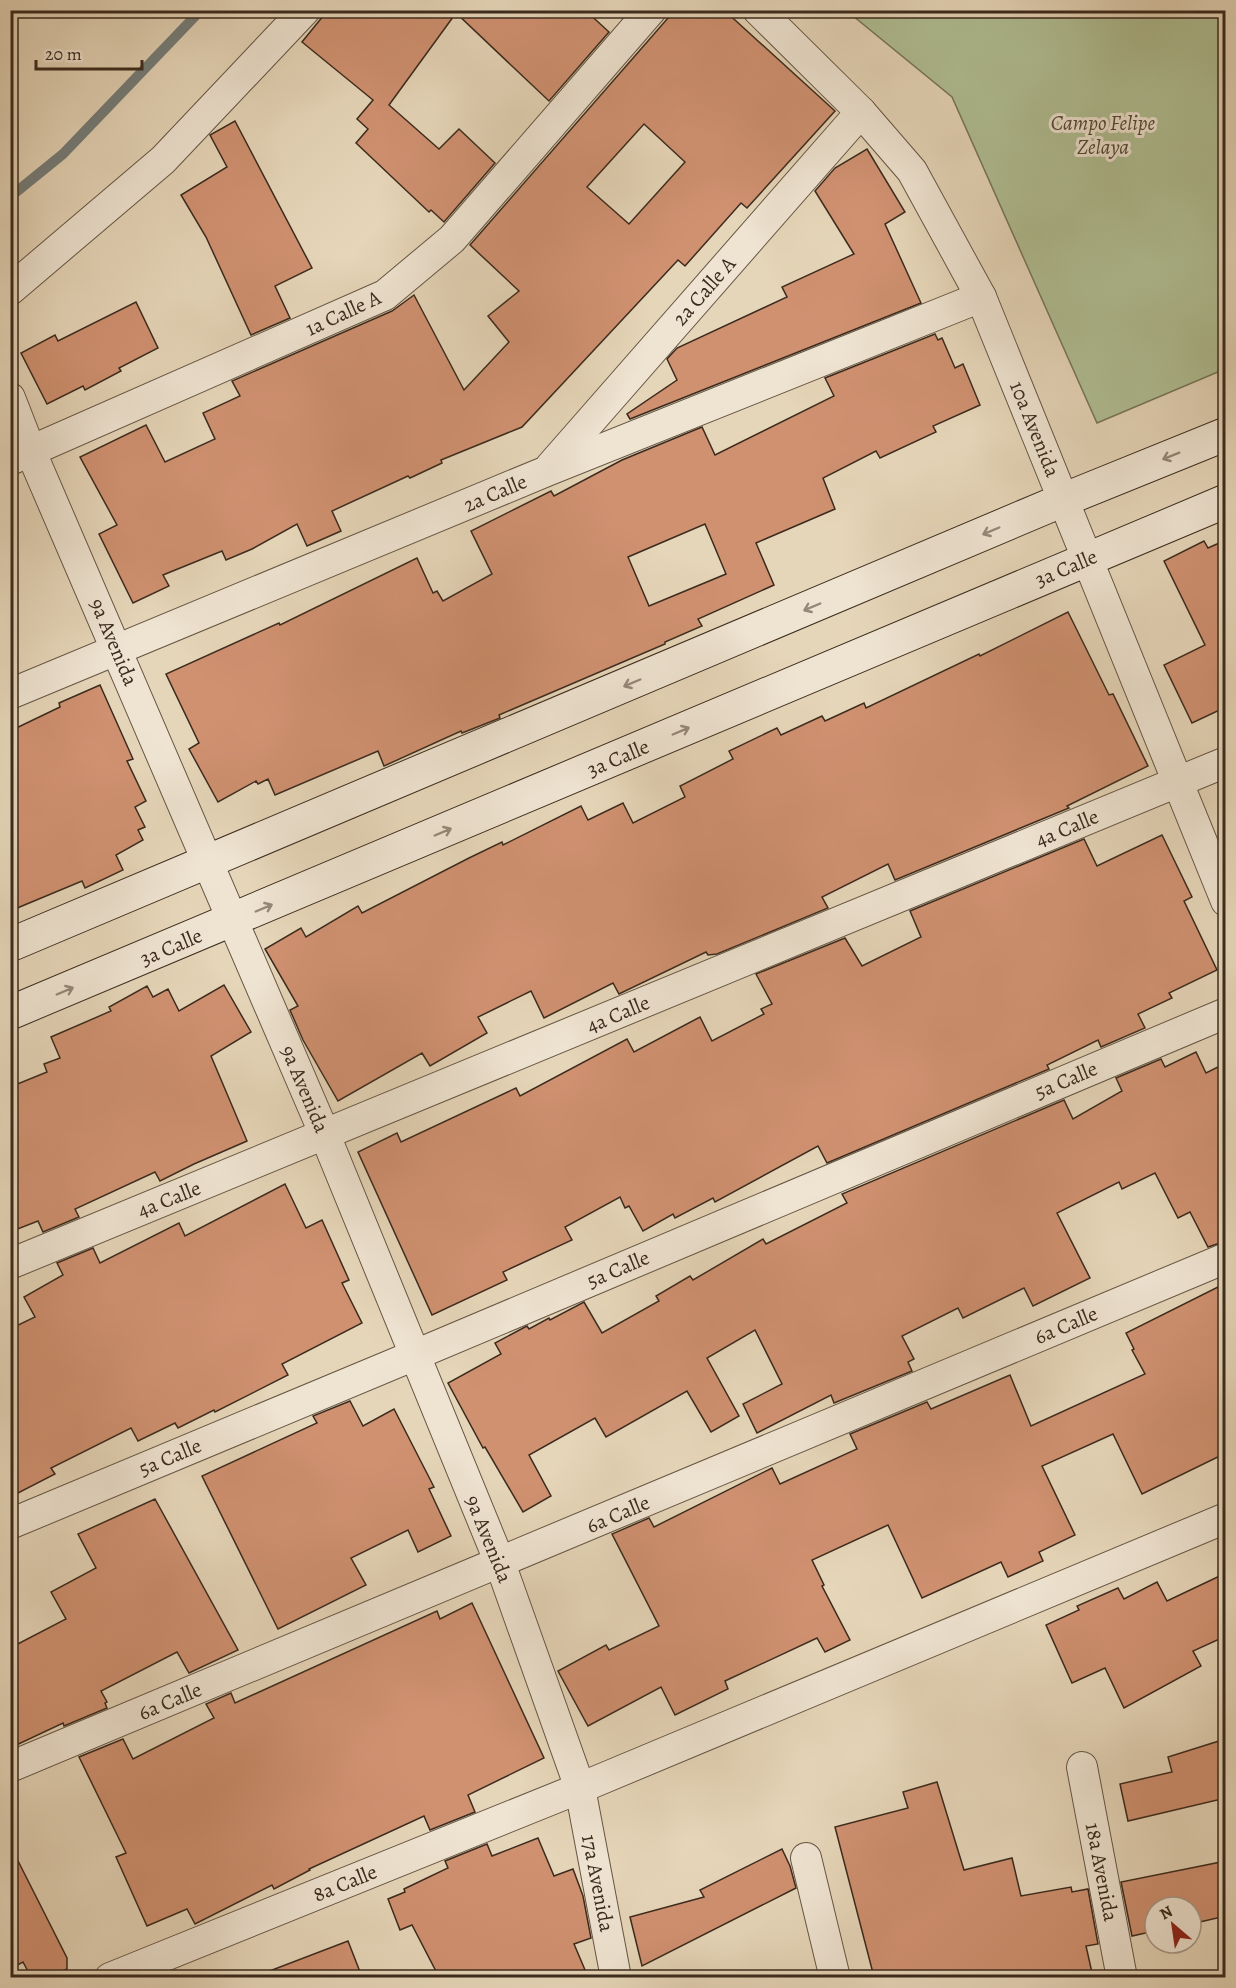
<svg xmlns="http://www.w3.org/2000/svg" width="1236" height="1988" viewBox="0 0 1236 1988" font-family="Alegreya,serif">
<rect width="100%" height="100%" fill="#e6d6b9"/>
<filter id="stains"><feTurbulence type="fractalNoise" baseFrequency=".00333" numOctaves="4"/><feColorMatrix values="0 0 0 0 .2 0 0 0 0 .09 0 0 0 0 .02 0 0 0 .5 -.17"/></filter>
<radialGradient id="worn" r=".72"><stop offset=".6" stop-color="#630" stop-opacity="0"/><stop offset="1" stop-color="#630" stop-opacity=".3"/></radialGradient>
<!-- green -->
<polygon fill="#b0bf94" stroke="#767559" stroke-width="1.5" points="847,11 1225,11 1225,369 1097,423 952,97"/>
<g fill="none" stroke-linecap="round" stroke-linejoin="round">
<!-- stream -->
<polyline stroke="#757e7c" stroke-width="10" points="10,197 63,154 201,10"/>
</g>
<!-- building -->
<g fill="#d09171" stroke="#3b2b1e" stroke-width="1.5" fill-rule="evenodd">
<polygon points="328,10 585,10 609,32 549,101 456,13 389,105 439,149 459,129 495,163 444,222 431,210 429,212 356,143 368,129 357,119 373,100 302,42"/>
<path d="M675,10H724L835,111L747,208L741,203L685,266L678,260L522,427L441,460L442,463L410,478L408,476L332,511L341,531L307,546L297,524L252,549L226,560L222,551L163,575L169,586L133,603L99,534L117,525L80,457L146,425L165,462L215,439L203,413L240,396L232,381L392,311L414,295L464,390L509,342L488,316L519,291L470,245ZM644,124L685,162L629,224L587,187Z"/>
<polygon points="235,121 312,268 275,286 290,318 251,335 206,237 181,195 227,167 210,135"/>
<polygon points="867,149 905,212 885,224 921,303 630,419 627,414 677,380 667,359 677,348 787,297 782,287 854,254 815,191 835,168"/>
<polygon points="136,302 158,348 119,368 121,371 85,390 83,386 47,404 21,353 55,335 58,341"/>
<path d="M935,334L938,340L942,338L955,368L963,364L980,405L933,426L936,432L880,458L876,451L823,478L835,509L756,543L774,585L698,619L702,626L665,642V644L499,715L500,718L462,733L461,731L384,766L378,751L275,795L268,779L258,784L256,781L218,802L189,749L199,743L166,674L279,623L280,625L417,558L433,593L437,591L443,601L492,574L471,531L551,491L554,496L622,460L702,427L715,455L834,396L825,378ZM705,524L726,574L649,606L628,557Z"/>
<polygon points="1226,540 1226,707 1192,723 1164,665 1205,645 1164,561 1204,541 1208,548"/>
<polygon points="1068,612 1109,695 1113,694 1148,766 1067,806 1069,808 895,880 888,864 822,897 828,908 717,954 708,955 706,952 619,994 613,983 544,1018 531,991 478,1017 487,1033 430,1066 422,1053 338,1101 303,1040 290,1010 298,1006 265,949 301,928 306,937 358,906 362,913 469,858 502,842 503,845 581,806 588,820 623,803 633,823 685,797 680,786 733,759 729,751 777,728 781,735 822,716 825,721 864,703 866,708 979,654 980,656"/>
<polygon points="100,685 133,759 127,761 146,801 135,807 145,827 138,830 143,840 116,855 123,870 85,888 82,881 10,911 10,731 60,707 59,703"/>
<polygon points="1162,835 1192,897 1184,901 1217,970 1169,993 1172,998 1138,1014 1145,1028 1101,1047 1098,1040 1047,1065 1049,1069 827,1163 818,1146 715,1202 713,1198 675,1218 673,1214 643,1231 629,1206 625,1208 620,1197 565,1227 572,1240 503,1272 507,1280 432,1315 358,1152 397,1133 401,1142 516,1088 520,1096 627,1039 634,1052 700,1017 712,1041 764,1014 761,1009 772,1004 756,974 845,938 862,966 921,937 910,911 1084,839 1097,866"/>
<polygon points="224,985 251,1032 211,1056 247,1141 194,1164 160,1181 155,1172 75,1209 79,1217 43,1232 38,1221 10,1232 10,1087 47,1072 44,1064 60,1058 51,1037 111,1011 109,1007 147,986 153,997 168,989 179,1011"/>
<polygon points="1196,1052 1206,1073 1226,1063 1226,1241 1208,1247 1190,1212 1178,1218 1155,1173 1122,1189 1119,1182 1057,1213 1090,1278 1033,1306 1024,1288 963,1318 958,1308 902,1336 914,1359 908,1362 912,1371 834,1403 831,1395 757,1433 743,1404 782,1384 755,1330 707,1358 739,1416 711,1432 687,1391 606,1437 595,1418 529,1455 551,1496 523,1512 485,1447 483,1448 448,1383 501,1354 495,1343 525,1327 527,1326 529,1329 549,1318 550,1320 584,1302 602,1333 659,1301 656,1296 690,1276 693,1280 763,1239 766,1244 847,1203 842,1194 1064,1100 1073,1119 1122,1091 1116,1078 1161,1059 1165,1067"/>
<polygon points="285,1184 306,1228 322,1220 349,1280 342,1283 362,1323 282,1364 288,1375 215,1412 214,1410 178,1428 175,1423 138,1441 131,1428 51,1468 55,1474 18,1493 10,1477 10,1329 35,1317 24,1297 63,1275 57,1263 93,1248 100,1263 179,1223 185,1236"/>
<polygon points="1226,1283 1226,1453 1142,1494 1113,1434 1042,1466 1075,1535 1039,1552 1043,1561 1008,1577 1001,1562 922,1598 888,1525 812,1560 824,1585 822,1586 850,1640 825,1652 817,1638 725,1681 728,1689 675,1715 661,1687 588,1726 558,1671 606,1645 609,1650 659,1626 612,1534 649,1518 654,1527 772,1468 780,1484 857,1449 850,1434 927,1402 931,1409 1010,1375 1031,1426 1145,1374 1132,1350 1134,1349 1126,1333"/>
<polygon points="350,1401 363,1426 394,1409 434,1487 429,1489 451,1536 418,1552 408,1530 351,1558 366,1585 278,1629 202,1476 317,1423 313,1416"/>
<polygon points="155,1499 238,1650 189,1673 177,1652 101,1691 107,1702 105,1703 107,1708 64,1726 63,1723 10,1748 10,1648 66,1619 51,1592 96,1568 78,1534"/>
<polygon points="1226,1573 1226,1636 1193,1651 1201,1666 1124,1708 1105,1668 1072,1683 1046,1625 1079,1610 1077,1606 1118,1588 1124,1599 1157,1582 1167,1601"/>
<polygon points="472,1603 544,1758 468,1795 475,1812 430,1830 424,1816 309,1869 310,1870 274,1889 272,1885 195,1924 187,1909 147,1926 116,1857 126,1853 79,1757 123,1739 133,1759 214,1718 206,1704 231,1693 235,1703 437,1611 440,1619"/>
<polygon points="1219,1741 1226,1762 1226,1798 1128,1821 1120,1784 1172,1772 1168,1757"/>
<polygon points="937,1782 964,1870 1012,1858 1021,1896 1071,1887 1072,1892 1088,1889 1098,1944 1086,1946 1093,1977 874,1977 835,1827 908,1808 903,1792"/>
<polygon points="538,1838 554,1876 573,1869 583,1896 591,1938 574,1944 588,1977 439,1977 412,1925 400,1930 388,1899 405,1892 404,1889 448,1868 445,1861 487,1844 492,1856"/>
<polygon points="10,1845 67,1958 67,1969 49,1977 31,1977 23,1962 10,1969"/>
<polygon points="782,1849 790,1866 796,1888 642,1966 630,1917 704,1897 700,1890"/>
<polygon points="1226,1861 1226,1916 1191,1924 1191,1907 1155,1907 1155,1931 1132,1936 1121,1882"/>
<polygon points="348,1941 362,1977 259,1977 259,1975"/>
</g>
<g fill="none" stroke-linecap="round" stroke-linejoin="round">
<!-- street casing -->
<g stroke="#665645" stroke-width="32">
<g id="street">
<polyline points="758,10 861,112 912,171 981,297 1226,901"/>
<polyline points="10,290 163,160 305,10"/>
<polyline points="10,398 31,452 325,1135 500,1563 580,1788 616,1978"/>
<polyline points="10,460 385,295 452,239 651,10"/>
<polyline points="551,466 861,112"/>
<polyline points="10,694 547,471 981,297"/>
<polyline points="10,1264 1226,762"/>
<polyline points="10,1524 415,1355 1226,1013"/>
<polyline points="10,1767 1226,1258"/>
<polyline points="1082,1767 1122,1978"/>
<polyline points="806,1858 835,1978"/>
<polyline points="110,1978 580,1788 1226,1518"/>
</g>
</g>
<!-- secondary casing -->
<g stroke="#3b2b1e" stroke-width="35">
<g id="secondary">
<polyline points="10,945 1063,500 1226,434"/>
<polyline points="10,1013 1226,501"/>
</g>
</g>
<!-- street -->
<use href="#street" stroke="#efe4d2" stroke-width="30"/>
<!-- secondary -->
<use href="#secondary" stroke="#efe4d2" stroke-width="33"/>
</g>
<!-- one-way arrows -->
<defs><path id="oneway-shaft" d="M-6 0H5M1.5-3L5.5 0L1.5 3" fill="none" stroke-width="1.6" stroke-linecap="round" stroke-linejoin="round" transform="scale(1.5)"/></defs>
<g stroke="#958878">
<use href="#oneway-shaft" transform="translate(1171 456) rotate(158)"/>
<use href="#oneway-shaft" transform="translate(991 531) rotate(157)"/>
<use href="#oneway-shaft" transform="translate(812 607) rotate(157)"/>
<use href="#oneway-shaft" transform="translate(632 683) rotate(157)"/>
<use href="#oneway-shaft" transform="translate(681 731) rotate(-23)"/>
<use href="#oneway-shaft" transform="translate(443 832) rotate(-23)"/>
<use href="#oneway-shaft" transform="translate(264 908) rotate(-23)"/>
<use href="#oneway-shaft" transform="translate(65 991) rotate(-23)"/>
</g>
<g text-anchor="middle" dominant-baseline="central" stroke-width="6" stroke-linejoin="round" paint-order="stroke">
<!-- park labels -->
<g font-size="21" font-style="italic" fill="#524936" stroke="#efe4d2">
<text x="1103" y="123">Campo Felipe<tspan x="1103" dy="24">Zelaya</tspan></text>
</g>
<!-- street labels -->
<g font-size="21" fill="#3b2b1e" stroke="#efe4d2">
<text transform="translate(704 291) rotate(-49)">2a Calle A</text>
<text transform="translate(343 313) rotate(-25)">1a Calle A</text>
<text transform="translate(1035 429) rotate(68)">10a Avenida</text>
<text transform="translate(495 493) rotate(-23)">2a Calle</text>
<text transform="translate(1066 568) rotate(-23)">3a Calle</text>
<text transform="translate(114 642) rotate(67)">9a Avenida</text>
<text transform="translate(618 758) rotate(-23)">3a Calle</text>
<text transform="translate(1067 828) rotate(-23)">4a Calle</text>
<text transform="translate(171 947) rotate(-23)">3a Calle</text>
<text transform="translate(618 1014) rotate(-23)">4a Calle</text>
<text transform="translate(1066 1080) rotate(-23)">5a Calle</text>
<text transform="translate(305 1089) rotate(67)">9a Avenida</text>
<text transform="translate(169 1199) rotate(-22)">4a Calle</text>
<text transform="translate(618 1269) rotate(-23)">5a Calle</text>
<text transform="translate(1066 1325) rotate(-23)">6a Calle</text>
<text transform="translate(170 1457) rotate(-23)">5a Calle</text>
<text transform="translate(618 1514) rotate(-23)">6a Calle</text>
<text transform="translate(489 1539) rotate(68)">9a Avenida</text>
<text transform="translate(170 1701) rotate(-23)">6a Calle</text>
<text transform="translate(1102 1872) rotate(79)">18a Avenida</text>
<text transform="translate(345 1883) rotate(-22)">8a Calle</text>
<text transform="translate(598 1883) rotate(79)">17a Avenida</text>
</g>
</g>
<!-- margin -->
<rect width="1236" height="1988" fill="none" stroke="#e6d6b9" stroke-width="36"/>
<rect x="12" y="12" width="1212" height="1964" fill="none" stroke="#3b2b1e" stroke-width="3"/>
<rect x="18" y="18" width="1200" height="1952" fill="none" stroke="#3b2b1e" stroke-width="1.5"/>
<!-- north arrow -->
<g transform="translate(1173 1925) rotate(331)"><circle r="28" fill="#efe4d2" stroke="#a79a8a" stroke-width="1.5"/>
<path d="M0-4.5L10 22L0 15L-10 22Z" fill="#8f2418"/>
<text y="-9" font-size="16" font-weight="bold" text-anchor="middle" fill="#3b2b1e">N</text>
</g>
<!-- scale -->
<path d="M36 60v9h106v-9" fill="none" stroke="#3b2b1e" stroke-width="3"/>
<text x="45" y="60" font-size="18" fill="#3b2b1e" stroke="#efe4d2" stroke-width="4.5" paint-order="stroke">20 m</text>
<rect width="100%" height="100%" filter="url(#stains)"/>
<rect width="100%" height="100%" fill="url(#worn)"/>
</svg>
